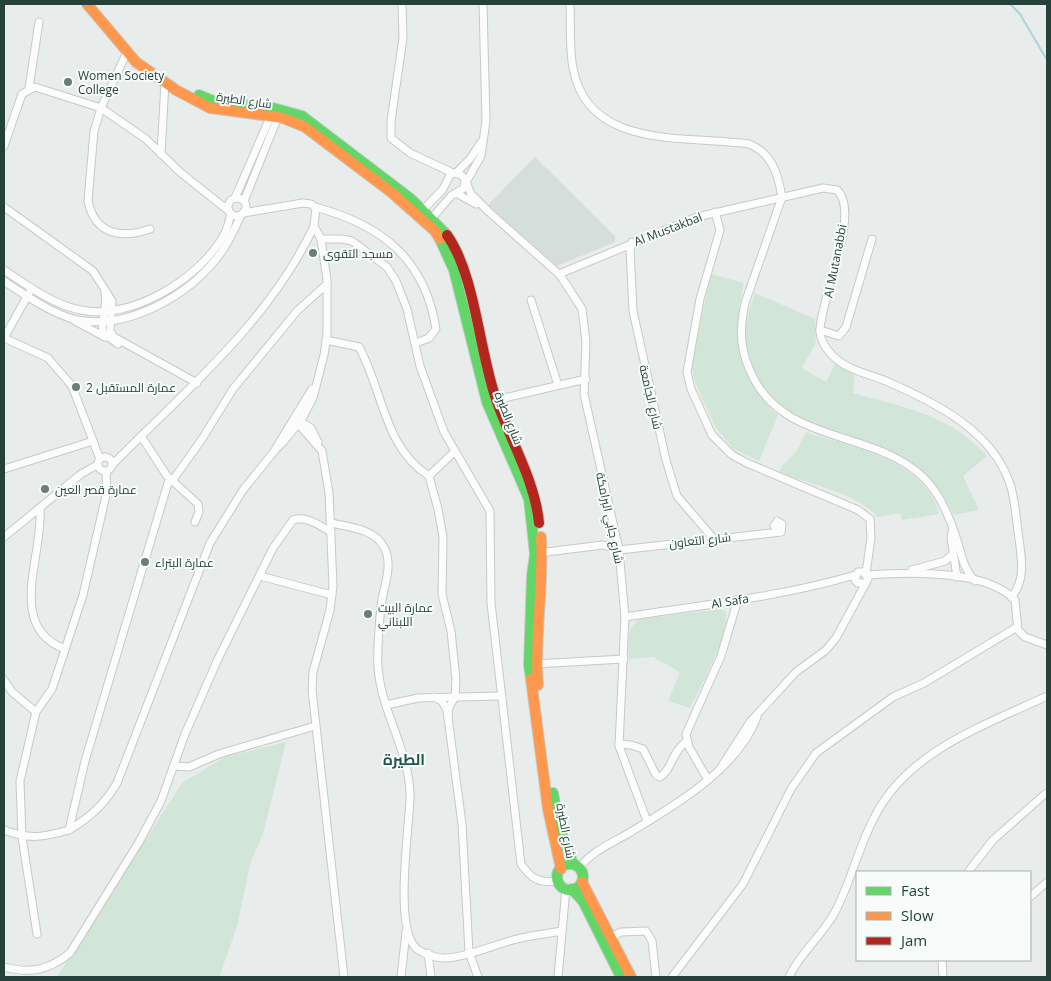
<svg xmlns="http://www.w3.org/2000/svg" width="1051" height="981" viewBox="0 0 1051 981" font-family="'Open Sans',Cairo,sans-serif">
<rect width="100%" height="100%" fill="#e8edeb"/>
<!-- built -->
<polygon fill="#d6dedb" points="535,157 615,236 615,242 557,266 488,205"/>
<!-- green -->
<g fill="#d1e6d8">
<path d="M711,274L744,283C732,335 736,378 778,415L759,461L732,448L716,428L696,385L691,364Z"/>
<path d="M755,293L815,319L816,342L802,368L826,382L835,364L855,373L853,393C906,408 949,414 987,456L963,476L979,510L954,515C943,496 933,478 915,465C866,431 785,436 756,377C740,345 744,325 755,293Z"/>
<path d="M806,432C853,448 925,459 939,514L902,520L900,513L877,517C861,495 805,482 779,473L781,467L796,452Z"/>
<path d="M721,609L726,611C731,632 700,688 690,708L668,701L680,672L653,657L629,659C629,643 625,628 640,619Z"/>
<polygon points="286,742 263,834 250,864 237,927 219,977 57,977 182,783 225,757"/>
</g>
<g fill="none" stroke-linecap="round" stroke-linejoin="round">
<!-- stream -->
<polyline stroke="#a9d4db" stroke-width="2" points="1010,4 1020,14 1047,60"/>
<!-- street casing -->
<g stroke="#c5cac8" stroke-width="9">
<g id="street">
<polyline points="402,4 403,38 391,121 391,138 410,153 453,173"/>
<polyline points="483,4 486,121 481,156 466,182 471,194 489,212 560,275 582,309 586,342 584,394 619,550 625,617 619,746 647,821"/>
<path d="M570,4C571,25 569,47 573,68C588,151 687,135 749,144C772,153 778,174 782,197L745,303C739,331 740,352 753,377C786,444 874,430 923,477C940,493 950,518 957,540C962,556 963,568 975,581"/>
<path d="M127,52L101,108L94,131L88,201C95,235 122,239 150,229"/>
<polyline points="29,88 39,22"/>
<polyline points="4,146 22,94 35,87 101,108 146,139 181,173 229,211"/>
<polyline points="161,154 165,82"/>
<polygon points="455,173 461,175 465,179 464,188 451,196 432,218 422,219 423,210 443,189 450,175"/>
<polyline points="456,173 470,159 482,141"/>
<polyline points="456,193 476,204"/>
<polyline points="235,198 272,113"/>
<circle cx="237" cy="207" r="9"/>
<polyline points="244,201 278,117 276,113"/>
<polyline points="4,207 93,271 112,301 110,331 114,337 197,383"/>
<path d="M315,207C382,225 425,259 436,329L429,338L416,343"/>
<polyline points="715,212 720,230 700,299 687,372 691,389 712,435 732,455 747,463 858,510 870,519 871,538 866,573"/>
<path d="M321,239H342L352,241L387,267L396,281L407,309L420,366L444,432L490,511L491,603L521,864C532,880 539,883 558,881"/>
<polyline points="632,242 630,248 633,311 666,460 677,496 713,538"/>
<path d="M4,270C27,285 53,305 81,310C132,321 200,278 224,235C228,228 229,220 231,213"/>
<path d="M559,274L697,217L823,188L837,190C862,212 819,302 820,332C821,341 826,349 832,355C845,369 868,374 886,381C934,402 992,430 1010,484C1015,499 1016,517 1018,532C1021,554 1027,581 1011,597"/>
<path d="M4,281C23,294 54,315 77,320C128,330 187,296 217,258C228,245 234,230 241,215"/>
<path d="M105,292C108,307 100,322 103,333L118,344"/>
<polyline points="531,300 558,385"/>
<polyline points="75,321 105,337"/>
<polyline points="820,330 839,336 846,327 872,239"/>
<polyline points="4,338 48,358 72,386 100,459"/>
<polyline points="4,338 29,293"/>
<path d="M326,340L359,347C383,390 384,448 429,476L438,509L443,537L442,594L451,631L456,680L455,697L449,707L448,718"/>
<polyline points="491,401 586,379"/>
<polyline points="294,419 322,451 329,493 333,585 330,610 313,672 312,690 344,977"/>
<polyline points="296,419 311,428 318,442"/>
<polyline points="141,436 167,476 198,504 199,512 195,522"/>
<polyline points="276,448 312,389"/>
<circle cx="105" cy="464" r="7"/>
<path d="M112,465C184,392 270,321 314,226"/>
<polyline points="4,469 93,441"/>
<polyline points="429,476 454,452"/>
<path d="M40,508C44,554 5,627 65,649"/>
<path d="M331,523C349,527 375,529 384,547C394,566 383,587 381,606C379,626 377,648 378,667C381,713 411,752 410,799C409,829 394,928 416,948C421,953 436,958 444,958C466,958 495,944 517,939C531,935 547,934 562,931"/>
<polyline points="952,532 951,538 957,577"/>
<polyline points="4,537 81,474 97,465"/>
<polyline points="538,553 603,545 619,550 781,532 782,524 777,521 774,526 781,532"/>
<polyline points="912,570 945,561 953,554"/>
<path d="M867,575C906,572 986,569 1015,600L1018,630L1025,637L1047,645"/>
<polyline points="260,576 332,595"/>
<path d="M625,617C702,605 781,597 855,575"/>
<polyline points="534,664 624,659"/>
<polyline points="4,680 12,692 36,712"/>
<polyline points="434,697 442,701 447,710 462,824 469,952 478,977"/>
<polyline points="386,705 418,698 500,696"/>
<path d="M619,744L631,745L643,749L656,775L660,777C672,770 672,751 686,742"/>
<polyline points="174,766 189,767 219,754 315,726"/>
<polyline points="720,769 750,722 796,672 826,650 836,638 868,579 864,572 858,572 855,580 858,583 864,583"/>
<polyline points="708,780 689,747 686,734 721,656 738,599"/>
<path d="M4,830C29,840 44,837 69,830L85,761L168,483L175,477L202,439L233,389L297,311L327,284"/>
<path d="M69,830C90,817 104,805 117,783L210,543L243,490L276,449L284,441L302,419L313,398L324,355L327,335V280L321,239L314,226L316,208L311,204L303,203L243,213"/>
<path d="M579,868C592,851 612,843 629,833C674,806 738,769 757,717"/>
<polyline points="968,872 993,840 1045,794"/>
<polyline points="1030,897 1047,882"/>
<polyline points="37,934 22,837 20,781 36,712 52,689 83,595 107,491 106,472"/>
<polyline points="607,939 621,932 646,931 652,941 656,977"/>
<polyline points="428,953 431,977"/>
<polyline points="942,960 943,977"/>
<path d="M4,967C31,974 49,970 70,953L139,842L161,801L185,734L218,659L273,548L293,520C306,515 320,526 331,532"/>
<polyline points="401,977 406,932"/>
<polyline points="558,977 566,888"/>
<polyline points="672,977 743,884 791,789 816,753 893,697 924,683 1017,627"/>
<path d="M789,977C800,953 822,936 835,912C851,882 858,848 874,818C907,751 984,726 1047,696"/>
</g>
</g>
<!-- fast casing -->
<g stroke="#c3cbc8" stroke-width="12">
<g id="fast">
<polyline points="199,95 216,102 273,108 302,116 411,199 447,235"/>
<polyline points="440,239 454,270 487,402 529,499 535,554 532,576 529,665 531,679"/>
<polyline points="553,793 560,830 573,864"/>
<circle cx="570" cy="877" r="13"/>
<polyline points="572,889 583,901 621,977"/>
</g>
</g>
<!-- slow casing -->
<g stroke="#c3cbc8" stroke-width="12">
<g id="slow">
<polyline points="87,4 136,62 176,90 210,108 283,118 305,127 391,192 435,231 440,239"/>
<polyline points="531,679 548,809 561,869"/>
<path d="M538,685C534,635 544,587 541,537"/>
<polyline points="582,882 631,977"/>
</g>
</g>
<!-- jam casing -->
<g stroke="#c3cbc8" stroke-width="12">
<path id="jam" d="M447,235C476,276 479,353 497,402C511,442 535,481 539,523"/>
</g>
<!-- street -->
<use href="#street" stroke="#fcfcfc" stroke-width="7"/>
<!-- fast -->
<use href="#fast" stroke="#63d668" stroke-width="10"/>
<!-- slow -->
<use href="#slow" stroke="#ff974d" stroke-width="10"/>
<!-- jam -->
<use href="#jam" stroke="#b3261e" stroke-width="10"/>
</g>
<!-- markers -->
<g fill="#697e78" stroke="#f7fbf9" stroke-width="2">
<circle cx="68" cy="82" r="5"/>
<circle cx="313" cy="253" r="5"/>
<circle cx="76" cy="387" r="5"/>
<circle cx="45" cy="489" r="5"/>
<circle cx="145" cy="562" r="5"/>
<circle cx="368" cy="614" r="5"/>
</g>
<g text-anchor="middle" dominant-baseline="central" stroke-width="4" stroke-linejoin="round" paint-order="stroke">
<!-- poi labels -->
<g font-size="12" fill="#24423a" stroke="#f7fbf9" text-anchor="start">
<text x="78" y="75">Women Society<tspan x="78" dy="14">College</tspan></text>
<text x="323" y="253">مسجد التقوى</text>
<text x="86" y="387">عمارة المستقبل 2</text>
<text x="55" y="489">عمارة قصر العين</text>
<text x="155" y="562">عمارة البتراء</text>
<text x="378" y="607">عمارة البيت<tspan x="378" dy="14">اللبناني</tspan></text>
</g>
<!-- street labels -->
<g font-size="12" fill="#24423a" stroke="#f7fbf9">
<text transform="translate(244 100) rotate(8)">شارع الطيرة</text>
<text transform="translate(668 229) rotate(-21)">Al Mustakbal</text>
<text transform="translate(835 261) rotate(-79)">Al Mutanabbi</text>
<text transform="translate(651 397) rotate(77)">شارع الجامعة</text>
<text transform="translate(509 418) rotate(68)">شارع الطيرة</text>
<text transform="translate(610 518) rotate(78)">شارع جابي البرامكة</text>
<text transform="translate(700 540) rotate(-6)">شارع التعاون</text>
<text transform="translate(730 601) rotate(-9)">Al Safa</text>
<text transform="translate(566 831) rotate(79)">شارع الطيرة</text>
</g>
<!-- quarter labels -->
<g font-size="15" font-weight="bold" fill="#1f5548" stroke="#f7fbf9">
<text x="404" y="759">الطيرة</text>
</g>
</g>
<!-- border -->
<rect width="1051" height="981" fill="none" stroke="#24423a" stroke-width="10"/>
<!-- legend -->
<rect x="856" y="871" width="175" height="90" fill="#f7fbf9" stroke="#a3b1ad"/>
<rect x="866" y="887" width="25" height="8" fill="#63d668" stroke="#a3b1ad"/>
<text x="901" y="896" font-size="15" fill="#24423a">Fast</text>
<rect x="866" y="912" width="25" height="8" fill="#ff974d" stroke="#a3b1ad"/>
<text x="901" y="921" font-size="15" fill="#24423a">Slow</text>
<rect x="866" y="937" width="25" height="8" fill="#b3261e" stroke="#a3b1ad"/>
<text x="901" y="946" font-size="15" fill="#24423a">Jam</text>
</svg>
